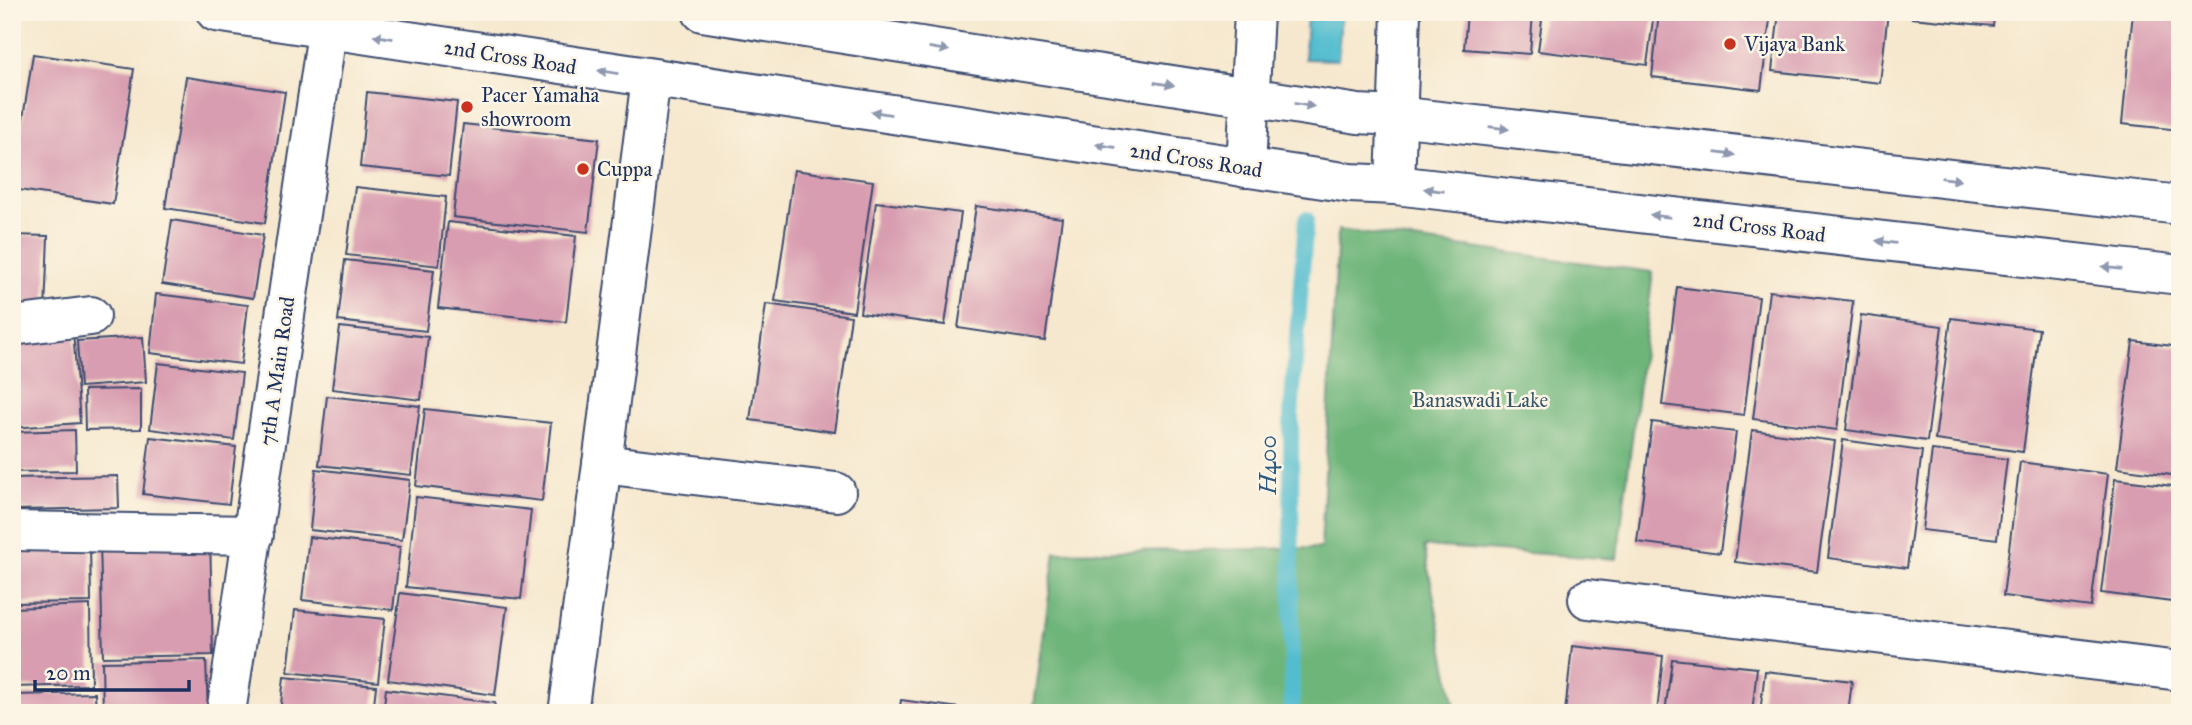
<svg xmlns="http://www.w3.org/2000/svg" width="2192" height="725" viewBox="0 0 2192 725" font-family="'IM FELL Great Primer',serif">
<rect width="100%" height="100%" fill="#fcf5e5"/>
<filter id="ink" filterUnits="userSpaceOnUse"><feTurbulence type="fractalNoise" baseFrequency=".0143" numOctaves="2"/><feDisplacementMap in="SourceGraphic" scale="14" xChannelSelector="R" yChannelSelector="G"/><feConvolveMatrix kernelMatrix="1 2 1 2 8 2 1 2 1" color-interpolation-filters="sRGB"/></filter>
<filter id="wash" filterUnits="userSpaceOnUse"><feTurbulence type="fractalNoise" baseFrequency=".00686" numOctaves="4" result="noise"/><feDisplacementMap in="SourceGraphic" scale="28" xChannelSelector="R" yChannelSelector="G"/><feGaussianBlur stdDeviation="1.57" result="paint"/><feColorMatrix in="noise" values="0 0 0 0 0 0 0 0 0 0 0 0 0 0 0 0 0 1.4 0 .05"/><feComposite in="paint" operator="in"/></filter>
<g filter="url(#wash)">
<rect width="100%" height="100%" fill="#f6e8ce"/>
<!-- forest -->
<polygon fill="#6eb57a" stroke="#44726c" stroke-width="2" points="1338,230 1653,272 1617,559 1424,546 1456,713 1033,713 1055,552 1321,548"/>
<!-- water -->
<polygon fill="#53bdcf" stroke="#377696" stroke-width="2" points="1307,12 1341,12 1338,60 1305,59"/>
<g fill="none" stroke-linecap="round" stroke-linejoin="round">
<!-- stream -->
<polyline stroke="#53bdcf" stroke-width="16" points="1292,713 1291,415 1306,219"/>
</g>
<g id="blocks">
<!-- building -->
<g fill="#d89db0">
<polygon points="1467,12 1533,12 1530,54 1464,49"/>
<polygon points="1543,12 1654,12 1647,65 1538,51"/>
<polygon points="1659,12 1771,12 1761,90 1652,77"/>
<polygon points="1779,12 1888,12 1880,83 1772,71"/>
<polygon points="1913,12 1995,12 1993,26 1912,18"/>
<polygon points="2133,12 2180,12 2180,130 2122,124"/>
<polygon points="33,54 134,69 113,204 12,189"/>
<polygon points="186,77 285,92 265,223 165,208"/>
<polygon points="367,92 457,102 449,176 360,167"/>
<polygon points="463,124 599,139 588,232 453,217"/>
<polygon points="794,170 873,181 854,312 775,301"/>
<polygon points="355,187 446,197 439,266 346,255"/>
<polygon points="876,202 961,213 945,325 860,313"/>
<polygon points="976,206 1062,218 1045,341 958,328"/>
<polygon points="172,220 263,235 253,298 162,284"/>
<polygon points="448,222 576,236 566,322 438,308"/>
<polygon points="12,235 48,236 45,312 12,311"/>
<polygon points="345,260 434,270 426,331 338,321"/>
<polygon points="1677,287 1759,297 1744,415 1662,405"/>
<polygon points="1769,291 1853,301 1837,430 1753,419"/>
<polygon points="156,294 248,305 241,364 150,353"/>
<polygon points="766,304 851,316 835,432 750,420"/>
<polygon points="1861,315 1942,326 1927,441 1846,430"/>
<polygon points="1951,318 2039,329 2023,452 1935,440"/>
<polygon points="340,327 428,337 421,400 332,389"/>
<polygon points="73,330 80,423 12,428 12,334"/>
<polygon points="143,337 146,382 80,387 77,341"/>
<polygon points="2133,341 2180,347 2180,476 2117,468"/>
<polygon points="158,363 242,373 234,440 150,429"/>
<polygon points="141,389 141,429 85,430 84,390"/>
<polygon points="327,396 420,406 411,475 319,465"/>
<polygon points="425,409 551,423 542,501 416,486"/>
<polygon points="1652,422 1736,432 1720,553 1637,542"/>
<polygon points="75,430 76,471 12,472 12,432"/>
<polygon points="1752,430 1835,441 1817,572 1735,562"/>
<polygon points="150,437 236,447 229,504 143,494"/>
<polygon points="1843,440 1922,451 1907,568 1828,558"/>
<polygon points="1932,450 2007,459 1997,539 1922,530"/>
<polygon points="2020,462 2108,474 2091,607 2003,596"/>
<polygon points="316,469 410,480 402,540 310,530"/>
<polygon points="118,476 119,508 13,510 12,478"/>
<polygon points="2115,479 2180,487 2180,603 2101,593"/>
<polygon points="416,497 531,510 521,599 406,587"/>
<polygon points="309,537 400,547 393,610 302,600"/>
<polygon points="210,538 213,655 103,657 100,541"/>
<polygon points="90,543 91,602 12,603 12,545"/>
<polygon points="400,593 507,607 495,695 388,680"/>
<polygon points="90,605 91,685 12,687 12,608"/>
<polygon points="295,610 385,619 378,682 288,672"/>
<polygon points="1572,646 1663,656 1657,713 1565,713"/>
<polygon points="1672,659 1757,668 1752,713 1665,713"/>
<polygon points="206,660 208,713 103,713 102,662"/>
<polygon points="1765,671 1852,681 1848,713 1760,713"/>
<polygon points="284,677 376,686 373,713 280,713"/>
<polygon points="386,689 495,703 493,713 383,713"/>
<polygon points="95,693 96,713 16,713 15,695"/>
<polygon points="901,700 982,711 982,713 899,713"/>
</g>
</g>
</g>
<g filter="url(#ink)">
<use href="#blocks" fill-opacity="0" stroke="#3c4b6f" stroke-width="2"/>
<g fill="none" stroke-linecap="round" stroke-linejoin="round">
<!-- street casing -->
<g stroke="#3c4b6f" stroke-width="42">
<g id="street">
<polyline points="1246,168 1254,12"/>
<polyline points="1395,185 1401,12"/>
<polyline points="12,326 91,316"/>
<polyline points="602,464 836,492"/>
<polyline points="12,531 254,535"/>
<polyline points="1588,599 2180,671"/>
<polyline points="226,713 330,12"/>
<polyline points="568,713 602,464 651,78"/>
</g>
</g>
<!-- secondary casing -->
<g stroke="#3c4b6f" stroke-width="42">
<g id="secondary">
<polyline points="216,12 1350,183 1395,185 2180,275"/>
<polyline points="702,12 1358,114 1396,116 2180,205"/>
</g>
</g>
<!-- street -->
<use href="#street" stroke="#fff" stroke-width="38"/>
<!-- secondary -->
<use href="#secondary" stroke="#fff" stroke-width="38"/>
</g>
<!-- one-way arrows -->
<defs><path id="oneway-solid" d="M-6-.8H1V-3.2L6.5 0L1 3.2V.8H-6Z" transform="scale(1.75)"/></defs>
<g fill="#8d97ae">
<use href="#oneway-solid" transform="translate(383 37) rotate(-171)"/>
<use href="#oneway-solid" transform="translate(939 49) rotate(9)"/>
<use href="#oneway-solid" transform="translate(608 72) rotate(-171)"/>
<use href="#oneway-solid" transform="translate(1164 84) rotate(9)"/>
<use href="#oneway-solid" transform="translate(1304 105) rotate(9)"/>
<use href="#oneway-solid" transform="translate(881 113) rotate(-171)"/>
<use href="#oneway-solid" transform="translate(1499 128) rotate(7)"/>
<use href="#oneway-solid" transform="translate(1106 146) rotate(-171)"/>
<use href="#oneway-solid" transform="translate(1725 154) rotate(7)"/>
<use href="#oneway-solid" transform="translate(1951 179) rotate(7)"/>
<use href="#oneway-solid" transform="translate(1434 190) rotate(-173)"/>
<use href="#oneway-solid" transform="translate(1660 216) rotate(-173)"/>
<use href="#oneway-solid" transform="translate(1886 242) rotate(-173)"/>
<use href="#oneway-solid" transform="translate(2112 268) rotate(-173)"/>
</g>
</g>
<!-- markers -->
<g fill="#c8321e" stroke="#fcf5e5" stroke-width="2.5">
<circle cx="1730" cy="44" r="7"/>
<circle cx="467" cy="107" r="7"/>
<circle cx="583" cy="169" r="7"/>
</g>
<g text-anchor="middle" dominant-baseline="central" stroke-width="5" stroke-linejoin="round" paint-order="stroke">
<!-- poi labels -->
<g font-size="21" fill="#1b2f5e" stroke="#fcf5e5" text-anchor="start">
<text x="1744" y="44">Vijaya Bank</text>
<text x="481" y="95">Pacer Yamaha<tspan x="481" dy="24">showroom</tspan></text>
<text x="597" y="169">Cuppa</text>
</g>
<!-- street labels -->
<g font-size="21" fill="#1b2f5e" stroke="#fcf5e5">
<text transform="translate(510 57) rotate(9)">2nd Cross Road</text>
<text transform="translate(1196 160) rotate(9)">2nd Cross Road</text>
<text transform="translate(1759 227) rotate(7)">2nd Cross Road</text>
<text transform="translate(277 371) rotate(-82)">7th A Main Road</text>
</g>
<!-- park labels -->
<g font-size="21" fill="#36586a" stroke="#fcf5e5">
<text x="1480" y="400">Banaswadi Lake</text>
</g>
<!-- water labels -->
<g font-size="23" font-style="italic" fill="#2c5a80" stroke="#fcf5e5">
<text transform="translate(1268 465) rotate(-90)">H400</text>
</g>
</g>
<!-- margin -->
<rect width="2192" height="725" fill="none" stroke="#fcf5e5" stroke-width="42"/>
<!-- scale -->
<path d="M35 680v10h154v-10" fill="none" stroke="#1b2f5e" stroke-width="3.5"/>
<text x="46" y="680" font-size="21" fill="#1b2f5e" stroke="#fcf5e5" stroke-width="5" paint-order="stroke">20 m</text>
</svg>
